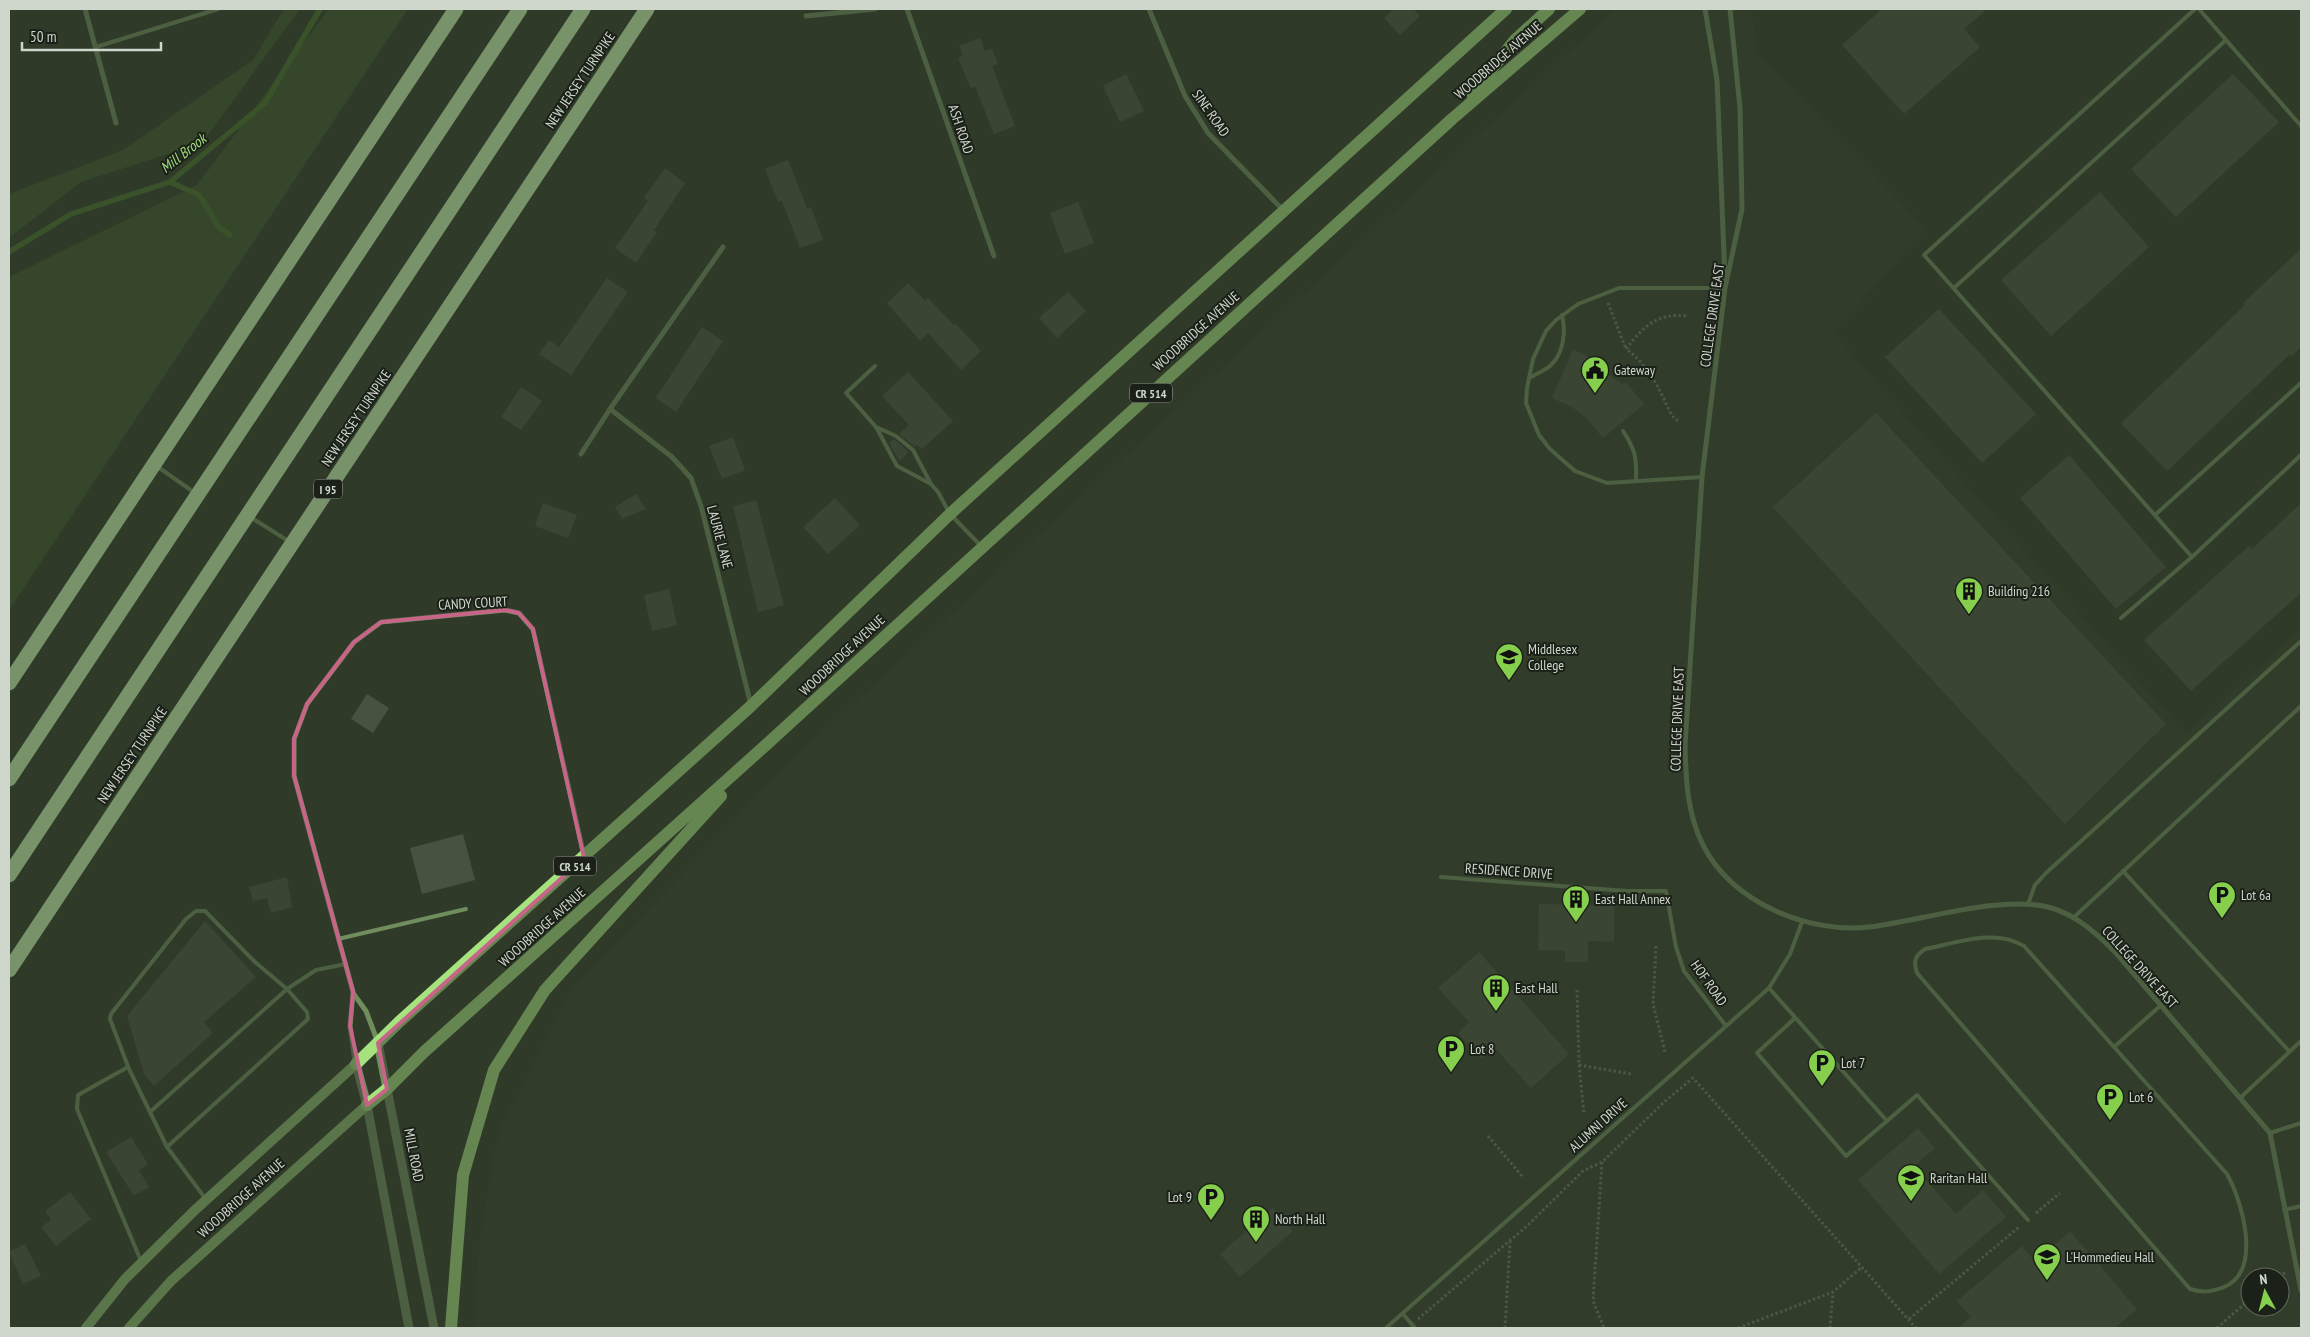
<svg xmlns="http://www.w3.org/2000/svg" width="2310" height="1337" viewBox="0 0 2310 1337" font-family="'PT Sans Narrow',sans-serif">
<rect width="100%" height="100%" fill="#2f3a29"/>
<!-- built -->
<path fill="#33422a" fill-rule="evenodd" d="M1617,9H1752L1757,53L1926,229L1833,333L2186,734L2301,629V1328H474L479,1244L499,1130L573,988L800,752ZM2250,1277H2280V1307H2250Z"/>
<!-- green -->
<g fill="#3c542b">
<polygon points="284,9 300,9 202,143 81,182 9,238 9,194 123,150 253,60"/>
<polygon points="329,9 408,9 9,610 9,277 197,185"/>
</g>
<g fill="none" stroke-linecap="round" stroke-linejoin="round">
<!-- stream -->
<g stroke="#487029" stroke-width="5.5">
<polyline points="170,182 199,195 219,227 230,235"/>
<polyline points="9,252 71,214 170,182 265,103 320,9"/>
</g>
</g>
<!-- building -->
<g fill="#475340">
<polygon points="1394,9 1413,9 1420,16 1400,35 1384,18"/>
<polygon points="1882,9 1987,9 1964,29 1980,47 1904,114 1842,45"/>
<polygon points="980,38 985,51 992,49 998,64 992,66 1015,126 994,134 975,86 971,88 958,58 963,55 959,46"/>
<polygon points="1126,74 1144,111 1120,122 1103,86"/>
<polygon points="2233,74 2279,122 2176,217 2131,169"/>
<polygon points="788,160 807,208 811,207 823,240 800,248 782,201 778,202 765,169"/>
<polygon points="665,168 685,183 654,230 657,232 636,263 615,248 648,201 644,198"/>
<polygon points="2100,192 2149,247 2051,336 2001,280"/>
<polygon points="1078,202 1094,243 1065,254 1050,213"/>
<polygon points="2301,249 2301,347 2292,356 2290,354 2167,471 2121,423 2245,305 2243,303"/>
<polygon points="607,278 628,292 571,375 539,354 549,340 559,347"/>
<polygon points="908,283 925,301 928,298 954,325 956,324 981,351 961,370 928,333 920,341 887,303"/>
<polygon points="1068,292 1086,311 1057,338 1039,318"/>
<polygon points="1939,309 2036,414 1982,463 1885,357"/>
<polygon points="702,327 723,341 676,412 656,398"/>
<polygon points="1573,349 1598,362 1596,366 1622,384 1626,382 1644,404 1603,438 1586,418 1572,407 1552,398"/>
<polygon points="908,372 953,421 922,449 917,445 915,447 899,434 909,425 882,396"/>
<polygon points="521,387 542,401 521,430 501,417"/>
<polygon points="1876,413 2166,724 2065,824 1773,507"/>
<polygon points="733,437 745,470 722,479 709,446"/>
<polygon points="894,439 909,452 900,461 889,443"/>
<polygon points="2069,455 2166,567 2116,609 2020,498"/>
<polygon points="636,494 646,509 622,519 615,507"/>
<polygon points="835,498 860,525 828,554 803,527"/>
<polygon points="756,500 784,605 758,612 733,506"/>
<polygon points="543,503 577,515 568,538 535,526"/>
<polygon points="2301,503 2301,593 2191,691 2144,640 2249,546 2252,549"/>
<polygon points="669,589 677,625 652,631 644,595"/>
<polygon points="367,694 389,708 373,733 351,719"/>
<polygon points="463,834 475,880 422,894 410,848"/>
<polygon points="287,877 292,907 271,913 267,898 253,901 249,887"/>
<polygon points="1539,904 1614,905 1614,942 1588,941 1588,962 1565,962 1565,951 1538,950"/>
<polygon points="205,921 256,977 204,1022 213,1033 154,1086 144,1074 127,1016"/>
<polygon points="1479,952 1569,1054 1531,1088 1494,1047 1481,1059 1458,1033 1469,1022 1438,988"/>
<polygon points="1918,1128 1935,1148 1914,1166 1956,1214 1983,1190 2006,1217 1939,1274 1858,1180"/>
<polygon points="131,1137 148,1164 139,1170 149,1187 134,1196 106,1152"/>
<polygon points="70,1192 91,1219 56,1246 41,1227 51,1220 45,1211"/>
<polygon points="1273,1208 1293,1231 1240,1277 1220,1254"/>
<polygon points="2070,1231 2137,1309 2115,1328 1958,1328 1971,1317 1957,1301 2022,1246 2035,1262"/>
<polygon points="25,1244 41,1276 23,1284 9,1252"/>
</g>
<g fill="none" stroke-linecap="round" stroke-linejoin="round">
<!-- path -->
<g stroke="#6f796a" stroke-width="3" stroke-dasharray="2.5 2.5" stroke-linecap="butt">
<polyline points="1608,303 1626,349"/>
<path d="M1678,421C1669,415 1667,404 1662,395C1653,377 1642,360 1626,349C1644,326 1656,313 1687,316"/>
<polyline points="1656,946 1653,1004 1665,1052"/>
<polyline points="1577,990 1579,1065 1584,1114"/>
<polyline points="1579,1065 1631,1074"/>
<polyline points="1488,1136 1522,1176"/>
<polyline points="1602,1162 1593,1301 1604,1328"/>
<polyline points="2036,1213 2060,1193"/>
<polyline points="2279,1277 2286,1272"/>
<polyline points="1418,1319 1527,1226 1583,1171 1602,1162 1664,1102 1693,1078 1916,1328"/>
<polyline points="1909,1319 2019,1227"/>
<polyline points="1505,1328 1510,1242"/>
<polyline points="1738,1328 1833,1292 1862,1267"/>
<polyline points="1830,1328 1833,1292"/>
<polyline points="2217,1328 2250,1299"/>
</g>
<!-- service -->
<g stroke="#708d5d" stroke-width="4">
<polyline points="2199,9 2301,126"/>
<polyline points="96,47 218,9"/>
<polyline points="1954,288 2226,40"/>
<polyline points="875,366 846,393 876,427 896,436 913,450 931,484"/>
<path d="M1529,378C1536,374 1544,371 1550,366C1564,354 1566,331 1562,315"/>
<polyline points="876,427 897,466 931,484 938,492 950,514 980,545"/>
<path d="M1623,431C1635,449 1637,458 1636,480"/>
<polyline points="158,467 195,493"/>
<polyline points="1702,477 1607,483 1575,471 1550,449 1539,435 1526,403 1527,388 1533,359 1546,331 1556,320 1578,304 1619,288 1725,288"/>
<polyline points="2155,515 2301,383"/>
<polyline points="252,518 290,542"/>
<polyline points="2192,557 1924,255 2195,9"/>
<polyline points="2121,618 2192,557 2301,455"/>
<polyline points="2123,871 2289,1051"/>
<polyline points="1441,877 1627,891 1666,891 1676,947 1684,971 1726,1026"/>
<polyline points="2028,904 2035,885 2046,873 2301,641"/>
<polyline points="2073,918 2301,706"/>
<polyline points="338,939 466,909"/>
<polyline points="1769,988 1887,1121 1846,1156 1757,1053 1795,1018"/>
<path d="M2114,1047L2227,1174C2242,1201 2263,1271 2224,1287C2211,1292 2203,1293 2190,1289L1917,973C1913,961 1915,956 1925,949C1957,943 1995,928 2024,946L2114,1047L2160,1006"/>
<polyline points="128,1067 78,1095 77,1109 141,1261"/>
<polyline points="2240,1098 2301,1041"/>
<polyline points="150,1112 287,989 255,962 205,911 196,911 186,919 111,1014 110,1019 129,1069 167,1147"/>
<polyline points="1887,1121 1917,1095 2028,1220"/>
<polyline points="2270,1133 2301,1123"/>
<polyline points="205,1198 167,1147 308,1019 307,1012 287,989 316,970 346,964"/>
<polyline points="2284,1210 2301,1206"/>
<polyline points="1403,1314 1415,1328"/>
<polyline points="1386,1328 1769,988 1790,954 1802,922"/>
</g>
<!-- minor -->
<g stroke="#708d5d" stroke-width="5">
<polyline points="85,9 116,123"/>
<polyline points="907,9 994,256"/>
<polyline points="1149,9 1185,96 1208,133 1284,211"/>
<polyline points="1705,9 1717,80 1725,280"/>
<path d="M1730,9L1740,108L1742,209L1725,288L1702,477L1685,746C1686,779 1687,814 1703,845C1731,902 1808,934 1869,927C1921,921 1998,895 2048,907C2076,914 2097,934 2116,953L2270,1133L2301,1290"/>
<polyline points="806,16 875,9"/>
<polyline points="610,409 672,457 691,478 701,506 751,705"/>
<polyline points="581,454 610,409 723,247"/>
<polyline points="353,993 366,1011 377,1040"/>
<polyline points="355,1061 350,1026 353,992 294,776 294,739 307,704 354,642 381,622 505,610 519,613 533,629 584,855"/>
</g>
<!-- tertiary -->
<g stroke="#708d5d" stroke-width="9">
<polyline points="378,1043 434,1328"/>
<polyline points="356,1064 367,1105 409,1328"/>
</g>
<!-- secondary -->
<g stroke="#8fbd71" stroke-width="10">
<polyline points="86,1328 125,1279 195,1210 356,1064"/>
<polyline points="129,1328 171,1281 367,1105"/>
</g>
<!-- primary -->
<g stroke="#a6e37e" stroke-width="12">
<polyline points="1472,94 1515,40 1549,9"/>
<polyline points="356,1064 399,1022 751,706 950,514 1506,9"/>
<polyline points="367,1105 387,1089 424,1052 767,744 1452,119 1580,9"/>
<polyline points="451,1328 463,1175 494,1070 545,990 721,796"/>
</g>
<!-- motorway -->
<g stroke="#d0fcb6" stroke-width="15">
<polyline points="9,683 456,9"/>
<polyline points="9,779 520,9"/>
<polyline points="9,875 583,9"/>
<polyline points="9,970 647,9"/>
</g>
</g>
<!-- marked area -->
<path d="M0 0H2310V1337H0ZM505,610L519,613L533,629L584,858L378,1043L387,1089L367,1105L350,1026L353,992L294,776V739L307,704L354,642L381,622Z" fill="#2f3a29" fill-opacity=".55" fill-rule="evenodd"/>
<path fill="none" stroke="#c76488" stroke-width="4" stroke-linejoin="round" d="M505,610L519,613L533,629L584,858L378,1043L387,1089L367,1105L350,1026L353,992L294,776V739L307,704L354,642L381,622Z"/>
<!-- icons -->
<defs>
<g id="civic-pin" transform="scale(1.4375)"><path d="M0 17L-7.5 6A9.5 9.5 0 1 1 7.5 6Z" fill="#85cf4c" stroke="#1b2018"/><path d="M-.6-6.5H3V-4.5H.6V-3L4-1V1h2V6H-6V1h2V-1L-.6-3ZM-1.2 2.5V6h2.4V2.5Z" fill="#111"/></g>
<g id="building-pin" transform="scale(1.4375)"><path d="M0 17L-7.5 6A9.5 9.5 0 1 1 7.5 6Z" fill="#85cf4c" stroke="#1b2018"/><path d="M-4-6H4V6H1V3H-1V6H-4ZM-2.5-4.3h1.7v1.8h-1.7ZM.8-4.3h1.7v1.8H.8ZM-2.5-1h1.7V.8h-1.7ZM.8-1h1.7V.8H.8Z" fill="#111"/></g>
<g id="university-pin" transform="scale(1.4375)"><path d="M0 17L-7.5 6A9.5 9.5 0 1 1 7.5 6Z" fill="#85cf4c" stroke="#1b2018"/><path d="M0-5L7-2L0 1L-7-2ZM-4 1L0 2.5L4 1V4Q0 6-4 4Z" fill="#111"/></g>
<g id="parking-pin" transform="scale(1.4375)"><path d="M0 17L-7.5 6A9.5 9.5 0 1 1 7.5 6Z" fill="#85cf4c" stroke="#1b2018"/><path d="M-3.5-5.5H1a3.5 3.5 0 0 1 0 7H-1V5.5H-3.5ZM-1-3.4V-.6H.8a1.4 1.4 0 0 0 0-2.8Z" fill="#111"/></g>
</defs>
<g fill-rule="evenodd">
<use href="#civic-pin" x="1595" y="370"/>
<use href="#building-pin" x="1969" y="591"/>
<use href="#university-pin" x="1509" y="657"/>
<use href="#parking-pin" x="2222" y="895"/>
<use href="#building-pin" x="1576" y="899"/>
<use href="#building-pin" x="1496" y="988"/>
<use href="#parking-pin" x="1451" y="1049"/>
<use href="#parking-pin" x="1822" y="1063"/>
<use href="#parking-pin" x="2110" y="1097"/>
<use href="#university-pin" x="1911" y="1178"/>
<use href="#parking-pin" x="1211" y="1197"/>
<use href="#building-pin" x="1256" y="1219"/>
<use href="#university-pin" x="2047" y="1257"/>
</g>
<g text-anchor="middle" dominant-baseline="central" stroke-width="4" stroke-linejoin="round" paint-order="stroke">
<!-- shield labels -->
<g fill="#1b2018" stroke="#999f95" stroke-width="1">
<rect x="1130" y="383.5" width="42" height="19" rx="4"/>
<rect x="314" y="479.5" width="28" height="19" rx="4"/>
<rect x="554" y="856.5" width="42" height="19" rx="4"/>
</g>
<g font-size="12" font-weight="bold" fill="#cfd6cb">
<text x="1151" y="393">CR 514</text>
<text x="328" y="489">I 95</text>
<text x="575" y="866">CR 514</text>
</g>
<!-- street labels -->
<g font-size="14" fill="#cfd6cb" stroke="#1b2018">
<text transform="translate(1498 60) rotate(-41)">WOODBRIDGE AVENUE</text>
<text transform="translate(580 80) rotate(-56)">NEW JERSEY TURNPIKE</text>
<text transform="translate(1211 113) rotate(55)">SINE ROAD</text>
<text transform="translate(961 129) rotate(71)">ASH ROAD</text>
<text transform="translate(1712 315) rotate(-82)">COLLEGE DRIVE EAST</text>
<text transform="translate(1196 331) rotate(-42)">WOODBRIDGE AVENUE</text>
<text transform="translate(356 418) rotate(-56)">NEW JERSEY TURNPIKE</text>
<text transform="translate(720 537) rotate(75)">LAURIE LANE</text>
<text transform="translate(473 603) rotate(-3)">CANDY COURT</text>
<text transform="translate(842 655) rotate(-43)">WOODBRIDGE AVENUE</text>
<text transform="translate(1677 719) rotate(-88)">COLLEGE DRIVE EAST</text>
<text transform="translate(132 755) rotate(-56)">NEW JERSEY TURNPIKE</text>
<text transform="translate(1509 871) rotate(4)">RESIDENCE DRIVE</text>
<text transform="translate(542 927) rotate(-42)">WOODBRIDGE AVENUE</text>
<text transform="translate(2140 967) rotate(48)">COLLEGE DRIVE EAST</text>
<text transform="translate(1709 983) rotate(55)">HOF ROAD</text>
<text transform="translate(1598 1125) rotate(-42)">ALUMNI DRIVE</text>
<text transform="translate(414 1155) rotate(79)">MILL ROAD</text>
<text transform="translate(241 1198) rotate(-42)">WOODBRIDGE AVENUE</text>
</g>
<!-- poi labels -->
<g font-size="14" fill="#cfd6cb" stroke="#1b2018" text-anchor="start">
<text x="1614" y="370">Gateway</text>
<text x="1988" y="591">Building 216</text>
<text x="1528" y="649">Middlesex<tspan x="1528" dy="16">College</tspan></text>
<text x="2241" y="895">Lot 6a</text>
<text x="1595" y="899">East Hall Annex</text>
<text x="1515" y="988">East Hall</text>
<text x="1470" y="1049">Lot 8</text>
<text x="1841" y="1063">Lot 7</text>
<text x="2129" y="1097">Lot 6</text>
<text x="1930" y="1178">Raritan Hall</text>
<text x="1192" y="1197" text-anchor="end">Lot 9</text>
<text x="1275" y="1219">North Hall</text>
<text x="2066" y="1257">L'Hommedieu Hall</text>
</g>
<!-- water labels -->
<g font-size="15" font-style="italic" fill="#a2dc7b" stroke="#1b2018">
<text transform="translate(183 153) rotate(-38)">Mill Brook</text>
</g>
</g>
<!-- border -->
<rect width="2310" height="1337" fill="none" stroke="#cfd6cb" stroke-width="20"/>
<!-- north arrow -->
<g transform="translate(2265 1292) rotate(353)"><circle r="24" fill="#1b2018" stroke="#636960"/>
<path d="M0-4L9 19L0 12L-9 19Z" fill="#85cf4c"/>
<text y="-8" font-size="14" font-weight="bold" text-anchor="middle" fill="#cfd6cb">N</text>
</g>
<!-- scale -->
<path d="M22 42v8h139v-8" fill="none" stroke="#cfd6cb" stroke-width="2.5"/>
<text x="30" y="42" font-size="15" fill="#cfd6cb" stroke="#1b2018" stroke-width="4" paint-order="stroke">50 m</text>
</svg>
